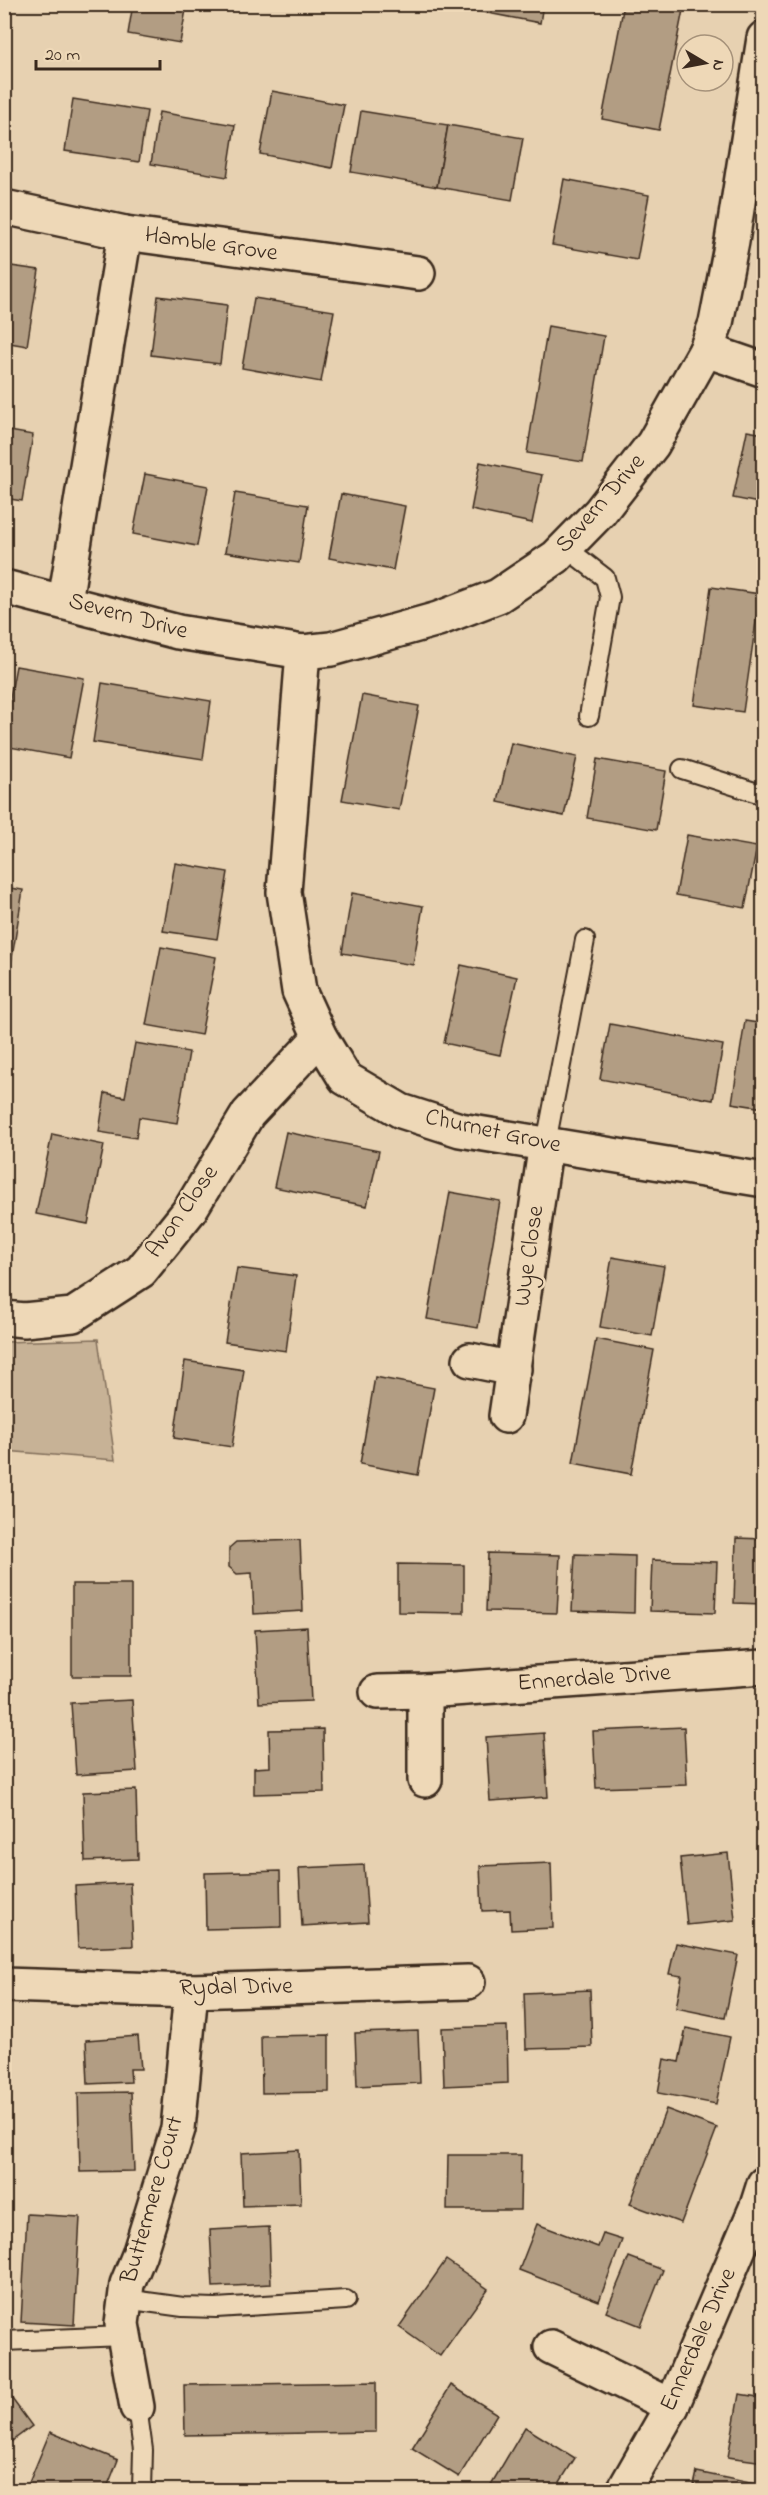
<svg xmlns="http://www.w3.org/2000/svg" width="768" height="2495" viewBox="0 0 768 2495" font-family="'Indie Flower',sans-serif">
<rect width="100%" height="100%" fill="#e7d1b1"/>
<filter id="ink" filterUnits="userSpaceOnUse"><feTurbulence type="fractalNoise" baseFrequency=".0167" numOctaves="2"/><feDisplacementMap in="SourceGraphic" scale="12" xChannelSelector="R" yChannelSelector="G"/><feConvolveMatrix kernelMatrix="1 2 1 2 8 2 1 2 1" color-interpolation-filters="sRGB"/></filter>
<g filter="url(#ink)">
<!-- green -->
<polygon fill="#c7b296" stroke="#816e5a" stroke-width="1.5" points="98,1339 115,1460 5,1451 5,1342"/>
<!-- building -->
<g fill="#b29d83" stroke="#3b2a1e" stroke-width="1.5">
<polygon points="133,4 187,4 180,43 128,34"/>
<polygon points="408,4 449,4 447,11"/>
<polygon points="478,4 543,4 540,23 477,11"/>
<polygon points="624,4 656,4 683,10 659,130 602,119"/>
<polygon points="272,91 344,105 332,168 260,154"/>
<polygon points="73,99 147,111 139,162 65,151"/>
<polygon points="361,111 448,125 437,187 351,172"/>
<polygon points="159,112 235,125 227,177 151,164"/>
<polygon points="448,125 523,138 512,200 437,187"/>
<polygon points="564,179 649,195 637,260 552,245"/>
<polygon points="4,265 39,270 27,346 4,342"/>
<polygon points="158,296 227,305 220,364 151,355"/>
<polygon points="254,298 334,311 321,382 242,368"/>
<polygon points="548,326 604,336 583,462 527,453"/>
<polygon points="4,430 33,435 22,501 4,498"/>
<polygon points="747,431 764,434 764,504 733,498"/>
<polygon points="480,462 542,475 532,523 471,510"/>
<polygon points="145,474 208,486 197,546 133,534"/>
<polygon points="235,493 308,505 299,563 225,552"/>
<polygon points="341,494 405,506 393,570 329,558"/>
<polygon points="711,587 760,594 743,712 694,705"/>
<polygon points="16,666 84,678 69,758 4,746 4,729"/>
<polygon points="102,683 211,701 203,759 93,742"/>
<polygon points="362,695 419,706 399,810 342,800"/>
<polygon points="511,743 577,757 564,816 498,802"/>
<polygon points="597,759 666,771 656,830 587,818"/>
<polygon points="687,835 757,847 745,908 676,895"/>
<polygon points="175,863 228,872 217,939 163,931"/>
<polygon points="4,887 23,890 10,970 4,969"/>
<polygon points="352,893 423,906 413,965 342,953"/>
<polygon points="161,947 216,957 201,1035 146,1025"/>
<polygon points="461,965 517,977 500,1055 444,1043"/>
<polygon points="745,1021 764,1024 764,1108 732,1103"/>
<polygon points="610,1024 723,1045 713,1100 600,1079"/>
<polygon points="135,1043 189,1052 177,1123 139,1117 136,1138 99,1132 105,1093 125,1097"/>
<polygon points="286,1132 379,1151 367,1206 274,1187"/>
<polygon points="52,1134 104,1145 88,1224 36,1214"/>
<polygon points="450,1192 500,1201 478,1328 427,1319"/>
<polygon points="612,1257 664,1266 652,1336 600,1327"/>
<polygon points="237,1268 296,1276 286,1351 225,1342"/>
<polygon points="596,1339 654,1350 631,1474 573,1463"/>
<polygon points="185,1361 244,1370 232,1447 174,1438"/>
<polygon points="375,1377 434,1388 418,1475 360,1464"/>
<polygon points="736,1538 764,1539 764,1604 734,1603"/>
<polygon points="300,1540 303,1611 254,1614 252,1573 237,1574 229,1567 229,1548 236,1542"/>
<polygon points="488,1553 560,1555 557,1613 486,1611"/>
<polygon points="575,1554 635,1556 634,1613 572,1611"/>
<polygon points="652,1560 717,1562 715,1613 650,1611"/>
<polygon points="398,1564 464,1565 464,1613 398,1612"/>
<rect x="72" y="1584" width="59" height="92"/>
<polygon points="307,1627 311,1701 259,1703 255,1630"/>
<polygon points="132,1700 137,1771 76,1775 71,1703"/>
<polygon points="684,1727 687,1785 596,1788 593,1731"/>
<polygon points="323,1729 324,1792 254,1794 254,1768 270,1767 269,1730"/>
<polygon points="544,1733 548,1797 490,1801 486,1737"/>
<polygon points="136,1790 138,1859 85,1861 83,1792"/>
<polygon points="728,1853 735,1920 687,1925 680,1858"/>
<polygon points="551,1863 553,1928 511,1930 510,1910 482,1911 480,1866"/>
<polygon points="364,1865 368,1922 302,1926 299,1868"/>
<polygon points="280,1871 281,1927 206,1929 205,1873"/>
<polygon points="130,1883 133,1946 78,1948 75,1886"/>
<polygon points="676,1943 738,1955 725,2018 676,2008 682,1976 669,1974"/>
<polygon points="590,1990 592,2047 526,2049 524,1993"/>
<polygon points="507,2026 508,2083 444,2086 442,2028"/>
<polygon points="686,2028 730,2037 716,2104 658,2093 664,2059 679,2062"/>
<polygon points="418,2031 420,2083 357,2086 355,2033"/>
<polygon points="329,2035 329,2092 262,2093 261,2036"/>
<polygon points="138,2036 141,2069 130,2069 131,2082 88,2084 86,2040"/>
<polygon points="131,2092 134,2171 80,2172 78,2093"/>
<polygon points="666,2109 717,2128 681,2223 630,2204"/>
<polygon points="299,2150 301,2204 243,2206 241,2153"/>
<polygon points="448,2155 521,2155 520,2210 447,2210"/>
<polygon points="27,2214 80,2217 74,2325 21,2322"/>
<polygon points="537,2224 598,2247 603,2234 622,2240 599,2301 519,2270"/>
<polygon points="269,2227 271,2284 213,2287 210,2230"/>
<polygon points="629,2257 663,2270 641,2326 606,2312"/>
<polygon points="446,2260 488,2289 440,2356 399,2327"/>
<polygon points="376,2382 376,2432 185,2435 184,2385"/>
<polygon points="451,2385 497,2414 459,2477 412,2448"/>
<polygon points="4,2388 32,2426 4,2447"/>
<polygon points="739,2394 764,2398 764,2462 728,2457"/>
<polygon points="525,2427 575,2458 555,2490 494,2490 489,2488"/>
<polygon points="50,2432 118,2460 106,2490 26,2490"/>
<polygon points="697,2472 755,2484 754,2490 693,2490"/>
</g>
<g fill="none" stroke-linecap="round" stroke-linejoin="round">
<!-- service casing -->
<g stroke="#3b2a1e" stroke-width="22">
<g id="service">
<polyline points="565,547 605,578 610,597 589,716"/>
<polyline points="682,769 764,795"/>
<polyline points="546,1143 585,940"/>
<polyline points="125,2299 183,2307 216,2308 346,2300"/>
<polyline points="4,2341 123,2336"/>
<polyline points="137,2407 143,2450 142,2490"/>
</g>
</g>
<!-- minor casing -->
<g stroke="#3b2a1e" stroke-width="38">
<g id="minor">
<polyline points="4,207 125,233 418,273"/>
<polyline points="706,350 764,370"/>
<polyline points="4,587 178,632 303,652 331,649 438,619 498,596 556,557 600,512 653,444 706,350 716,323 732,241 764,38"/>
<polyline points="65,601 125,233"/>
<polyline points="303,652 284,892 299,991 320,1037 345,1078 401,1111 460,1130 764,1180"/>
<polyline points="4,1318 24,1320 73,1315 141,1271 190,1210 248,1114 320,1037"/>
<polyline points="470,1360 514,1369"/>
<polyline points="506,1416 546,1143"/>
<polyline points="377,1692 425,1691 764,1667"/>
<polyline points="425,1780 425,1691"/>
<polyline points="4,1985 191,1991 468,1982"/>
<polyline points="551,2347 672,2406"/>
<polyline points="137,2407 122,2324 127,2284 139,2255 178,2129 191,1991"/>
<polyline points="624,2490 672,2406 757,2206 764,2184"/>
</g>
</g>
<!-- service -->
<use href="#service" stroke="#eed8b7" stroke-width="18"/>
<!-- minor -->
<use href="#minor" stroke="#eed8b7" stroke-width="33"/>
</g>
</g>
<g text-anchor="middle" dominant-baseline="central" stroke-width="5" stroke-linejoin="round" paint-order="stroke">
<!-- street labels -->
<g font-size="24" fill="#3b2a1e" stroke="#eed8b7">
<text transform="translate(211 245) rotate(8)">Hamble Grove</text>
<text transform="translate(601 504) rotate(-49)">Severn Drive</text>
<text transform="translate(128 617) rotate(15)">Severn Drive</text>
<text transform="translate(493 1132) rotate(12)">Churnet Grove</text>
<text transform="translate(183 1212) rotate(-55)">Avon Close</text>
<text transform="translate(530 1256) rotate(-82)">Wye Close</text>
<text transform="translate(594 1679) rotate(-4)">Ennerdale Drive</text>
<text transform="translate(236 1988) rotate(-1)">Rydal Drive</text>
<text transform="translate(153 2200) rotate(-74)">Buttermere Court</text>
<text transform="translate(699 2340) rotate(-66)">Ennerdale Drive</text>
</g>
</g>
<!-- margin -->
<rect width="768" height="2495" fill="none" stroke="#eed8b7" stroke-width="24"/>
<rect x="12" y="12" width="744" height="2471" fill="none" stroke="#3b2a1e" stroke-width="2" filter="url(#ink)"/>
<!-- north arrow -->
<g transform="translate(705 63) rotate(100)"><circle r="28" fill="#eed8b7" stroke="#a6927a" stroke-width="1.5"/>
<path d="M0-4.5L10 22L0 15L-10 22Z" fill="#3b2a1e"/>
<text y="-9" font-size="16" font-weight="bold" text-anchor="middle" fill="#3b2a1e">N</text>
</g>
<!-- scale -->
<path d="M36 60v9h124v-9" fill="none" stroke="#3b2a1e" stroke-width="3"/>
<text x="45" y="60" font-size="18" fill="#3b2a1e" stroke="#eed8b7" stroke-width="4.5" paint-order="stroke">20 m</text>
</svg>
